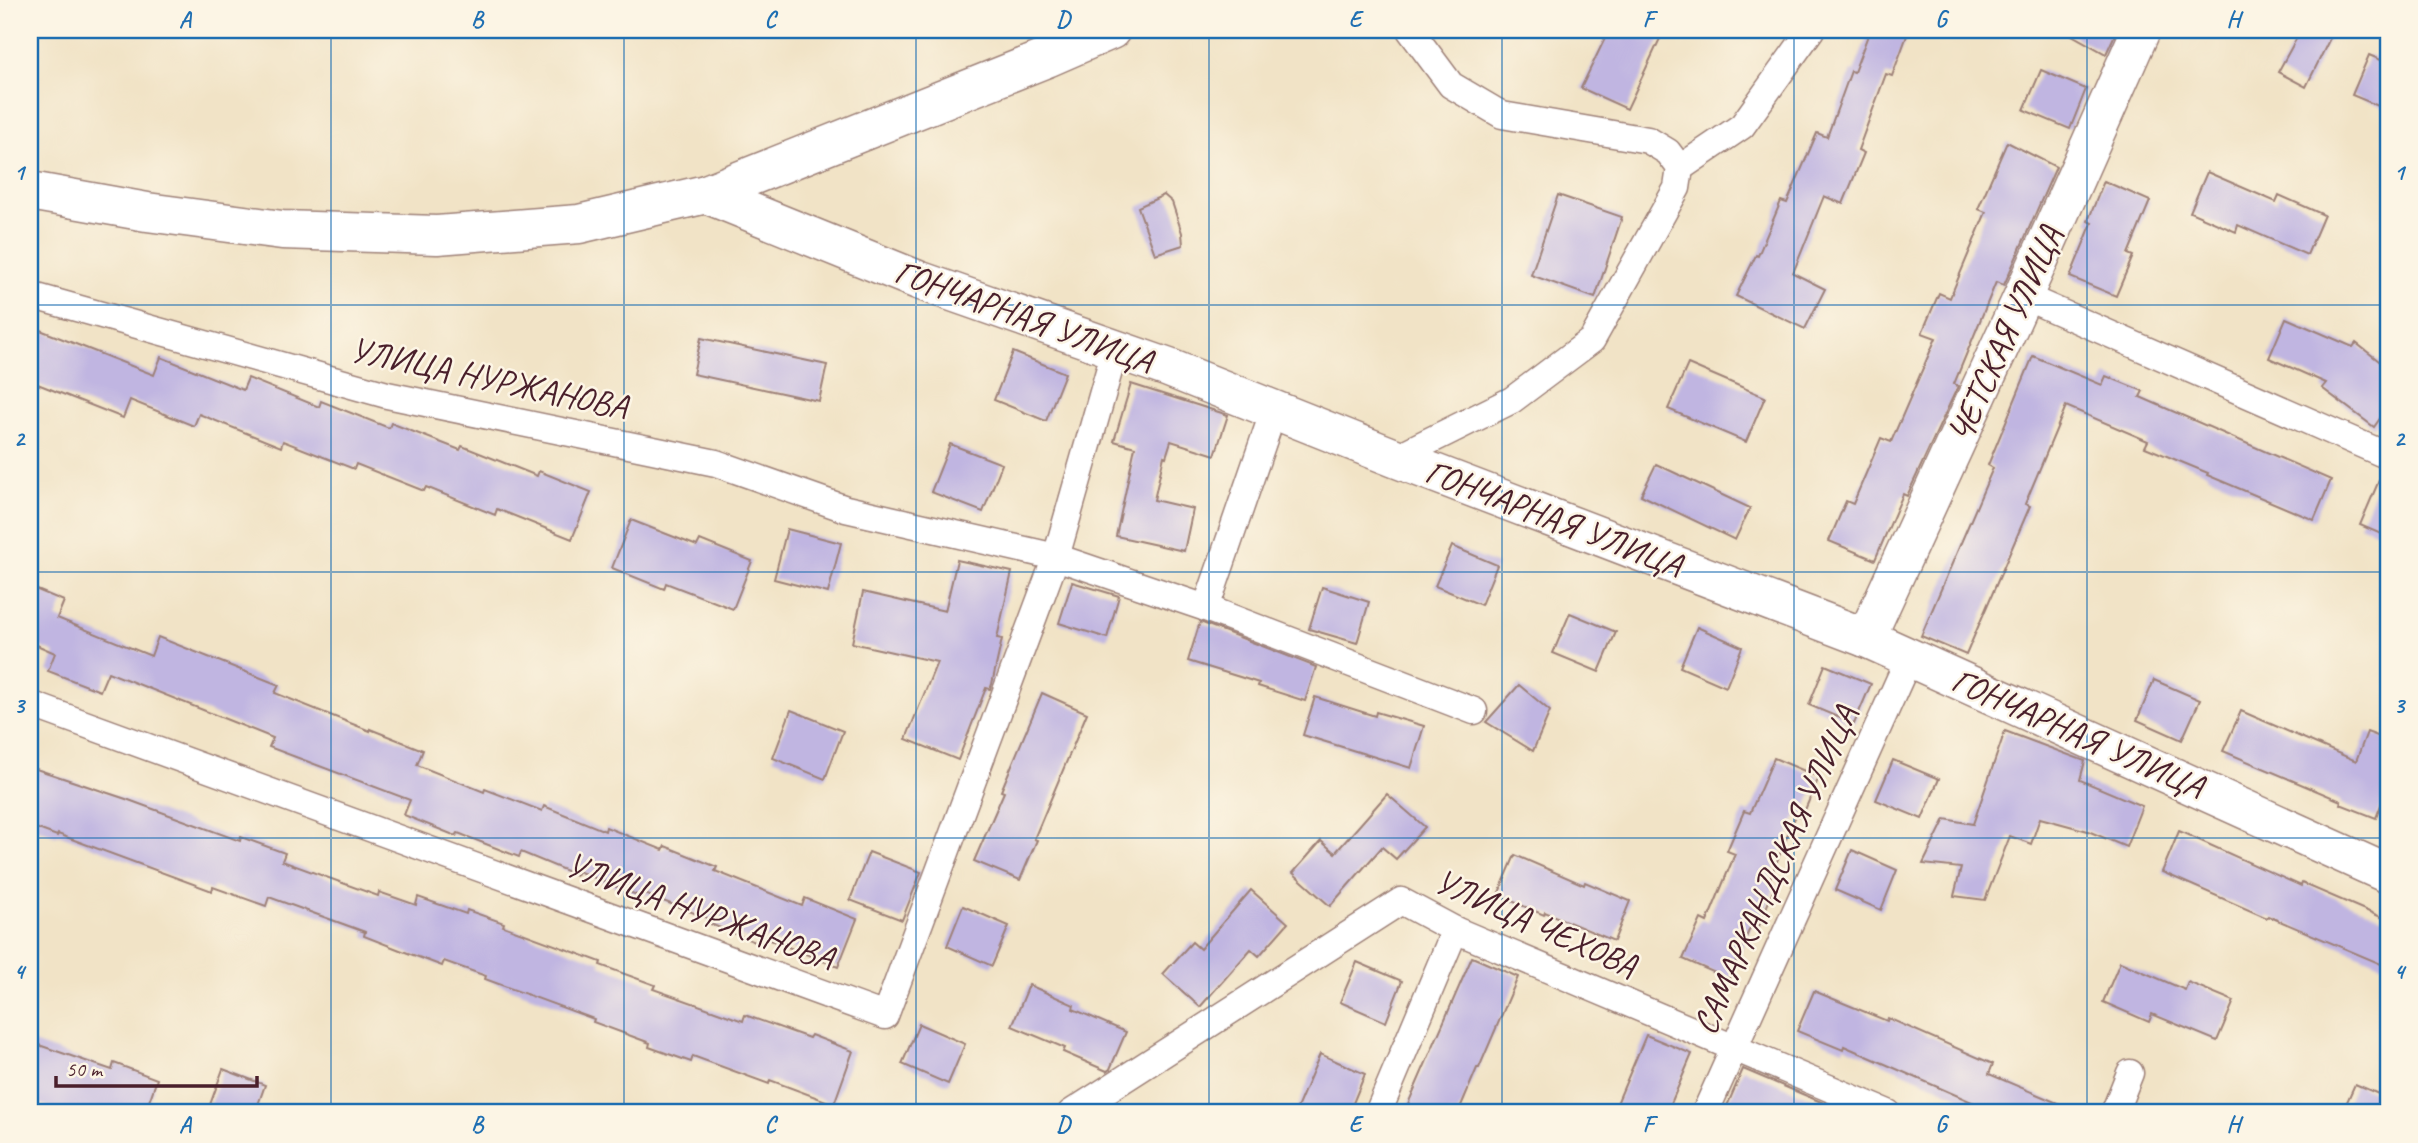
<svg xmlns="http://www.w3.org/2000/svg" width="2418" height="1143" viewBox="0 0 2418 1143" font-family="Caveat,sans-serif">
<rect width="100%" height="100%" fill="#fcf5e5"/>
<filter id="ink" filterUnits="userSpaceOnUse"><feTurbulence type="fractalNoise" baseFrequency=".0143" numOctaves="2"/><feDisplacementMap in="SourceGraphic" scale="14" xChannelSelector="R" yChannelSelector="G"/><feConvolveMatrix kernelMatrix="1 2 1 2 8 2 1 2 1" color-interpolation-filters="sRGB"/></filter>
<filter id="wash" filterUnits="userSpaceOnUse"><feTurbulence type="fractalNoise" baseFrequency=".00686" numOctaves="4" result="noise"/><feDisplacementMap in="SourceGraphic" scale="28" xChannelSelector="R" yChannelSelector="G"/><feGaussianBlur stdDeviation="1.57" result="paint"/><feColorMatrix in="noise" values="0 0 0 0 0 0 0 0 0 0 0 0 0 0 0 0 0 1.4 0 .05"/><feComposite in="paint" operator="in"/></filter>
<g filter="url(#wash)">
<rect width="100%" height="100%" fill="#f1e3c6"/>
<g id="blocks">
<!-- building -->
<g fill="#c0b5e1">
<polygon points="1609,30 1664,30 1627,109 1581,88"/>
<polygon points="1870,30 1909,30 1892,76 1886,74 1858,150 1864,153 1843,204 1824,196 1793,273 1825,289 1805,329 1736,296 1756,255 1758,256 1781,201 1787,203 1817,133 1827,137 1851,71 1854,72"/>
<polygon points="2063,30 2117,30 2106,54"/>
<polygon points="2301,30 2334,30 2306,87 2278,72"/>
<polygon points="2369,55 2388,63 2388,110 2352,95"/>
<polygon points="2041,70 2086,89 2070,129 2024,110"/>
<polygon points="2007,142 2056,167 2004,285 1996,282 1954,384 1958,386 1907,496 1903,494 1875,560 1829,541 1846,501 1853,504 1881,438 1891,442 1936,338 1922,333 1939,293 1950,298 1986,212 1978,209"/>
<polygon points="2207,172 2276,202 2279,195 2324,215 2307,255 2238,225 2236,232 2190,212"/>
<polygon points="2104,181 2150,201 2128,254 2133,256 2116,296 2070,277 2092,223 2088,221"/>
<polygon points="1164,195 1172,202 1182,233 1183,245 1155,254 1138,207"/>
<polygon points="1558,195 1622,217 1595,298 1531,275"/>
<polygon points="2286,318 2353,347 2356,343 2388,368 2388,407 2374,427 2322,388 2326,383 2269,358"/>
<polygon points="30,326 154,375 161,357 243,390 248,378 319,407 321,401 389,428 391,423 460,450 462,446 537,476 539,471 591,492 572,539 497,509 495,515 426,487 424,491 356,464 354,469 283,441 281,447 199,414 194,426 130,400 123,418 30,381"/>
<polygon points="701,338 827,365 819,401 693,374"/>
<polygon points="1013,352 1065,373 1046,421 994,400"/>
<polygon points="2033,356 2102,385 2106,376 2143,391 2140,397 2331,480 2314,520 2207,475 2208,473 2145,447 2148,441 2066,406 2025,504 2030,506 1966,655 1921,636 1993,468 1988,465"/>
<polygon points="1688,364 1765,397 1746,442 1668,409"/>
<polygon points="1131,384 1228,415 1215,455 1171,441 1166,457 1164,456 1154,500 1193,509 1184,551 1116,536 1135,447 1114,441"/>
<polygon points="950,444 1002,464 983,512 931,492"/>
<polygon points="1656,464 1750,508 1735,540 1641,495"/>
<polygon points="2383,471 2388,472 2388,537 2360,525"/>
<polygon points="631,520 697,546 700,540 752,561 733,609 666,583 664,589 612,568"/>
<polygon points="787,529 841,543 828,593 774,579"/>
<polygon points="1452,546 1497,565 1481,605 1435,586"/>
<polygon points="957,560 1012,572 997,638 1002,639 992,684 990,689 986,688 958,760 906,739 937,662 852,643 863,592 945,611"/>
<polygon points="1072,582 1119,596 1107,638 1059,623"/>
<polygon points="30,587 64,601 57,618 151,656 158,637 279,685 275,693 370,731 370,729 423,750 417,765 484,792 485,789 542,811 544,806 605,831 606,827 663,850 665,846 717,867 715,871 802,906 805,898 857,919 838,967 763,937 760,944 708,923 710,919 640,892 639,896 578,871 576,875 521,852 519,857 458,833 456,836 404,815 410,800 269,747 273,738 108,672 100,691 48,671 55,653 30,642"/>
<polygon points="1322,587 1369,602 1357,643 1309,629"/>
<polygon points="1570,613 1616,632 1599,672 1553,653"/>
<polygon points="1200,622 1316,667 1305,701 1258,686 1259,683 1188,661"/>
<polygon points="1697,627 1742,647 1726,687 1680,667"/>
<polygon points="1825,665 1871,684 1854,724 1809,705"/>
<polygon points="2154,680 2200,700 2182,740 2137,720"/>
<polygon points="1519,685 1550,711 1533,751 1486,722"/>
<polygon points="1042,693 1087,713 1034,839 1037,840 1020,880 974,861 1004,792 1001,791"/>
<polygon points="1315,697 1375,716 1376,712 1424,726 1411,768 1303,735"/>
<polygon points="791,710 843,731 825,779 773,758"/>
<polygon points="2241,711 2356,761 2367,732 2388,740 2388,786 2376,818 2340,804 2341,801 2223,751"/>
<polygon points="2005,731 2085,761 2080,780 2142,806 2126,847 2088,831 2040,818 2031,844 2010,836 1985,900 1954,896 1961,868 1923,864 1945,819 1973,824"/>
<polygon points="1774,758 1819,777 1802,817 1796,815 1768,883 1775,886 1759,926 1752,923 1729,979 1683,959 1701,919 1707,922 1735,854 1727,851 1744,811 1750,813"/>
<polygon points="1893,760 1939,779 1922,819 1876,800"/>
<polygon points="30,767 126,799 240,841 241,837 285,853 282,861 378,896 379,892 416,905 418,897 466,914 467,910 504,923 503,926 601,962 600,965 655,985 653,989 743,1021 745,1015 809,1038 811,1035 853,1051 834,1104 770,1080 769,1084 693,1056 691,1062 649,1047 650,1043 593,1022 594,1019 485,979 486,976 444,961 442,966 400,950 364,936 365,932 269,897 266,906 213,887 212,891 58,834 57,836 30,826"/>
<polygon points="1387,794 1425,827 1396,859 1382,847 1330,906 1293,873 1321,841 1335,853"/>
<polygon points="2179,831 2301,886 2302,883 2388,920 2388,967 2268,916 2267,918 2162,872"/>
<polygon points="1852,850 1897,870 1881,910 1835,890"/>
<polygon points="869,852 921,872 902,920 850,900"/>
<polygon points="1515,855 1584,885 1585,882 1630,901 1614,941 1545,912 1544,915 1498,895"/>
<polygon points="1251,890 1288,923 1259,956 1251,949 1200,1007 1163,974 1192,942 1200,949"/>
<polygon points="963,906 1009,926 992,966 947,946"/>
<polygon points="1472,957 1518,977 1479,1068 1477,1068 1458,1113 1404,1113"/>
<polygon points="1357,962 1402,981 1386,1022 1340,1002"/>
<polygon points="2120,962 2185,990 2188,982 2234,1001 2217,1041 2152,1014 2149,1022 2103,1002"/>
<polygon points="1029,985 1074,1005 1073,1009 1126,1032 1110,1069 1107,1071 1063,1052 1065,1048 1012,1026"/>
<polygon points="1814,991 1887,1021 1888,1018 1993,1064 1989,1074 2081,1113 1978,1113 1981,1106 1844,1046 1843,1050 1797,1031"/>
<polygon points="919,1024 965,1044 948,1084 902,1064"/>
<polygon points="1646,1035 1692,1054 1667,1113 1613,1113"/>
<polygon points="30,1042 112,1070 114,1063 157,1079 145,1113 66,1113 30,1100"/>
<polygon points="1320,1054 1365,1074 1349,1113 1295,1113"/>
<polygon points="223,1069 265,1085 255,1113 207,1113"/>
<polygon points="1743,1069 1788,1088 1847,1113 1724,1113"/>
<polygon points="2355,1084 2388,1098 2388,1113 2342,1113"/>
</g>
</g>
</g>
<g filter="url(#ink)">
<use href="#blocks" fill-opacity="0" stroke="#9e8178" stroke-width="2"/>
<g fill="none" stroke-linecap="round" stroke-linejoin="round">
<!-- street casing -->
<g stroke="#9e8178" stroke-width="29">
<g id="street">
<polyline points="1680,168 1742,126 1811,30"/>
<polyline points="30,295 387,395 716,463 846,509 1056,557 1206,608 1474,711"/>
<polyline points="2023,296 2388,456"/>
<polyline points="1395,458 1512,400 1592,340 1677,188 1680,168 1668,152 1648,140 1502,115 1451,85 1410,30"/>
<polyline points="1206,608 1274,410"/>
<polyline points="30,704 885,1016 1056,557 1115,350"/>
<polyline points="1071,1113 1401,901 1455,930 1888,1113"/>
<polyline points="1378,1113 1455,930"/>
<polyline points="1705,1113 1910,656"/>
<polyline points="2114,1113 2130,1073"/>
</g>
</g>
<!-- secondary casing -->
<g stroke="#9e8178" stroke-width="41">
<g id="secondary">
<polyline points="30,191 147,212 282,230 437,235 579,224 706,194 1049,57 1111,30"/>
<polyline points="706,194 918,280 1169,368 1395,458 1866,638 2388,874"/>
<polyline points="1866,638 2023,296 2141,30"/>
</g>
</g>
<!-- street -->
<use href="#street" stroke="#fff" stroke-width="26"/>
<!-- secondary -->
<use href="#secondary" stroke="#fff" stroke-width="38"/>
</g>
</g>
<!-- grid -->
<path fill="none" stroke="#1f6fb2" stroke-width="2" stroke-opacity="0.55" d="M331,30V1113M624,30V1113M916,30V1113M1209,30V1113M1502,30V1113M1794,30V1113M2087,30V1113M30,305H2388M30,572H2388M30,838H2388"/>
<g text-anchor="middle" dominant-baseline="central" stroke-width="5" stroke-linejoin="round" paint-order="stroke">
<!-- street labels -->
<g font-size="35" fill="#4a1f2b" stroke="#fcf5e5">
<text transform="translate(1024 316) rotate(20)">ГОНЧАРНАЯ УЛИЦА</text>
<text transform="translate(2005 334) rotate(-66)">ЧЕТСКАЯ УЛИЦА</text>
<text transform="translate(489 378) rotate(12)">УЛИЦА НУРЖАНОВА</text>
<text transform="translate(1554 518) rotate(21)">ГОНЧАРНАЯ УЛИЦА</text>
<text transform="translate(2078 733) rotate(24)">ГОНЧАРНАЯ УЛИЦА</text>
<text transform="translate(1775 870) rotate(-66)">САМАРКАНДСКАЯ УЛИЦА</text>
<text transform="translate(700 911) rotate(20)">УЛИЦА НУРЖАНОВА</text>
<text transform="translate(1536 923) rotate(24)">УЛИЦА ЧЕХОВА</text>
</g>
</g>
<!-- margin -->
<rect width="2418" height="1143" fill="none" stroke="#fcf5e5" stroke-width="77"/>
<!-- scale -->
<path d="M56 1076v10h201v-10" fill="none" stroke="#4a1f2b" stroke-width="3.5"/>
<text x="66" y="1076" font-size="21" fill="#4a1f2b" stroke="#fcf5e5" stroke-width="5" paint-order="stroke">50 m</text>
<rect x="38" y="38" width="2342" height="1066" fill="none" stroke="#1f6fb2" stroke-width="2.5"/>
<g font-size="23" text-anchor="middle" font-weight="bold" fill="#1f6fb2">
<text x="185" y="27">A</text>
<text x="477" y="27">B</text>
<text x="770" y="27">C</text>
<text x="1063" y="27">D</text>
<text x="1355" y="27">E</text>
<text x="1648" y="27">F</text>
<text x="1941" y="27">G</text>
<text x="2233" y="27">H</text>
<text x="19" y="180">1</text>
<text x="2399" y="180">1</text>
<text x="19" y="446">2</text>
<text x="2399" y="446">2</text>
<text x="19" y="713">3</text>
<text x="2399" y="713">3</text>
<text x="19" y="979">4</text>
<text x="2399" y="979">4</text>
<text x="185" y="1132">A</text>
<text x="477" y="1132">B</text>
<text x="770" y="1132">C</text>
<text x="1063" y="1132">D</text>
<text x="1355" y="1132">E</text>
<text x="1648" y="1132">F</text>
<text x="1941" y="1132">G</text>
<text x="2233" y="1132">H</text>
</g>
</svg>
